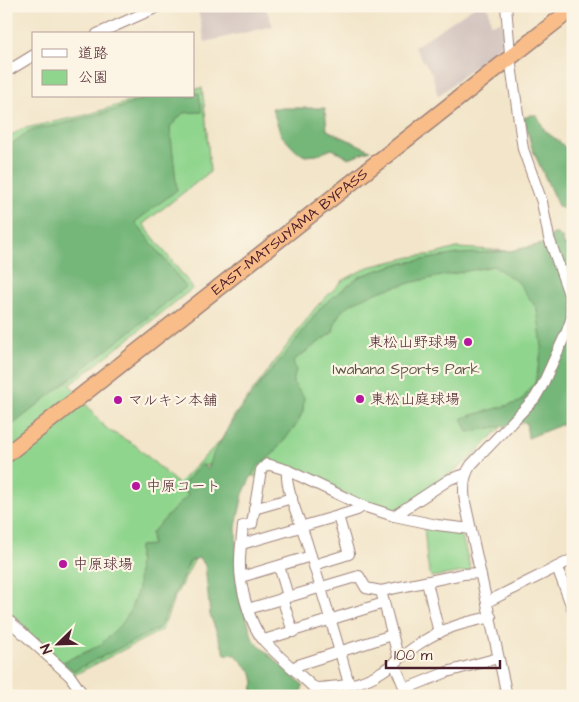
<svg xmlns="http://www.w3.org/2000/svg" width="579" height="702" viewBox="0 0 579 702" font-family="'Architects Daughter','Klee One',sans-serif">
<rect width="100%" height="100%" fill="#fcf5e5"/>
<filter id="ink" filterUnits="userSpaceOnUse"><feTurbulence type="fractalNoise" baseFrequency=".02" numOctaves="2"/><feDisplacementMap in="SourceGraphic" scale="10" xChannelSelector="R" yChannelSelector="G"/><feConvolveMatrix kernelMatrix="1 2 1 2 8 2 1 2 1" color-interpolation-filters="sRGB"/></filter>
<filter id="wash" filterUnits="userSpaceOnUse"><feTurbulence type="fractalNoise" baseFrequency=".0096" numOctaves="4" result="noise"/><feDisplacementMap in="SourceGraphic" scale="20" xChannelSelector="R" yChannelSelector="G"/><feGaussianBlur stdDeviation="1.12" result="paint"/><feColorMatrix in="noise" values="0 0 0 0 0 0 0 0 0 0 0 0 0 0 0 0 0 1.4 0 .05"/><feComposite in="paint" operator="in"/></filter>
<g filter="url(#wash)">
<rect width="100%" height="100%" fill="#f2e5c9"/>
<!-- industrial -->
<g fill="#cfc0bb">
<polygon points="197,6 265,6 273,26 205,42"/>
<polygon points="475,6 488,6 491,24 503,22 504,35 503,43 438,96 432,74 414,47"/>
</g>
<!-- green -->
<g fill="#90d58e" stroke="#6d7a5c">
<polygon points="202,88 206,120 210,172 143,224 193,288 70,385 104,426 110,431 135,445 178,484 222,439 234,416 316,307 342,281 368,267 411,257 435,254 457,248 510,251 543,244 565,304 537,386 518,410 469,460 393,514 268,462 258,477 204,465 200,478 197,555 175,597 162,630 72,676 6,612 6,139 21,129 86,115 148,96 194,96 194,89"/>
<polygon points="424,526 461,532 471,571 431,577 427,561"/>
</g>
<!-- forest -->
<g fill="#74b679" stroke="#5f6a52">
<polygon points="194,93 199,93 202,112 183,113 170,127 177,190 135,222 186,287 6,430 6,148 25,134 36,129 58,125 114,110 153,96 194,96"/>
<polygon points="272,108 325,108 327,130 370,150 349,158 332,149 317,155 305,156 296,151 281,135"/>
<polygon points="531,115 537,115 545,131 561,143 573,157 573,213 558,206 532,148 524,118"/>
<path d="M553,234H558L562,238L564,245L573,244V420L528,438L526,422L468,432L462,418L520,402L535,383L542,347L537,309L518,282L494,266C459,273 365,287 342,311C336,318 335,324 333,332L293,361L296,370L293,383L304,397L303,411L297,424L273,454L257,467L250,479L243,494L236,527L237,583L253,640L303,685L300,696H250L254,683L252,673L236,655L225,654L210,615L205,565L199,558L190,561L159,628L74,671L63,662L99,646L124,621L132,606L138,589L139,546L152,545L151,533L188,495L181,487L201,464L208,469L214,452L238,413L261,383L287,352L322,306L360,276L397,264L458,254L510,251L543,244Z"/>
</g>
</g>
<g filter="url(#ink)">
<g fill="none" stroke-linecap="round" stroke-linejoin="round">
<!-- minor casing -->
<g stroke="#9e827a" stroke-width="12">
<g id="minor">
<path d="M506,6L511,65L523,149L542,202L549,238L571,300L572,317L567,331L542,386L535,398L471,465C463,476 463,489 465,502L507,696"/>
<polyline points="97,34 160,6"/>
<polyline points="6,72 34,55"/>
<path d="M287,470C285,490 300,520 306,540C321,588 336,636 349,684"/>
<path d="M466,474L450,479L394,516L363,506L287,470L267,464L261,470L252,524L243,526C242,538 240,549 240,561C239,584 249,624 264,641C279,657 296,671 312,686L317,688C331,687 347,686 360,682C384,675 401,655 422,642C443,628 466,622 491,617"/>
<polyline points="254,509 292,498"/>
<polyline points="394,516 437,525 471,529"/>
<polyline points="242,544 338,516 357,510 363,506"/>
<polyline points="314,565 349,554 338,516"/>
<polyline points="279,566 288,596"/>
<polyline points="557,567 573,610"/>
<polyline points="241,577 311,556"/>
<polyline points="427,582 439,633"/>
<polyline points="381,591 463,574 480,573"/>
<polyline points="282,598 293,632"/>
<polyline points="487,602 573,559"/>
<polyline points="248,609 359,576 366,588 381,591 399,660"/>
<polyline points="6,618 70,676 84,696"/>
<polyline points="264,640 384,603"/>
<polyline points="394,663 405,689 447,672 498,658"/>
<polyline points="293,668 298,665 392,635"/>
</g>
</g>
<!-- highway casing -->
<g stroke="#9e827a" stroke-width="18">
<g id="highway">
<path id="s1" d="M6,455L573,8"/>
</g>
</g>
<!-- minor -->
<use href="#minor" stroke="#fff" stroke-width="10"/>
<!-- highway -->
<use href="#highway" stroke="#f8bd89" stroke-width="15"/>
</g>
</g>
<!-- markers -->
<g fill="#b5179e" stroke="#fcf5e5" stroke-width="2">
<circle cx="468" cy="342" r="5"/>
<circle cx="360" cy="399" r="5"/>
<circle cx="118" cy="400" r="5"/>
<circle cx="136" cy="486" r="5"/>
<circle cx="63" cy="564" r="5"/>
</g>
<g text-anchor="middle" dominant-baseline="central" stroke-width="4.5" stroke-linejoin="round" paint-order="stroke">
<!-- street labels -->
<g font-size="15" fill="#4a1f2b" stroke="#fcf5e5">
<text stroke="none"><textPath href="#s1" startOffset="361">EAST-MATSUYAMA BYPASS</textPath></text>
</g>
<!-- poi labels -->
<g font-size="15" fill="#4a1f2b" stroke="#fcf5e5" text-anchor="start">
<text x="458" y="342" text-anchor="end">東松山野球場</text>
<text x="370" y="399">東松山庭球場</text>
<text x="128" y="400">マルキン本舗</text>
<text x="146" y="486">中原コート</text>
<text x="73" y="564">中原球場</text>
</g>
<!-- park labels -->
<g font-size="15" fill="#5f5649" stroke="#fcf5e5">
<text x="406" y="369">Iwahana Sports Park</text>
</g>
</g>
<!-- margin -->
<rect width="579" height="702" fill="none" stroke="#fcf5e5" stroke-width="25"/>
<!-- legend -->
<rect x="32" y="32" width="162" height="65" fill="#fcf5e5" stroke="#b59f9b"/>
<rect x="42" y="49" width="25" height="8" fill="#ffffff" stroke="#b59f9b"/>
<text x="78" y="58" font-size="15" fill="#4a1f2b">道路</text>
<rect x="42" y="70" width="25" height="15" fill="#90d58e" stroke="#b59f9b"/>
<text x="78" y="82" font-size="15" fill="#4a1f2b">公園</text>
<!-- north arrow -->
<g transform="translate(58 644) rotate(247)" stroke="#fcf5e5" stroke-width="4" paint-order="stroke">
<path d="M0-4L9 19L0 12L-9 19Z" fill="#4a1f2b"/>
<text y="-8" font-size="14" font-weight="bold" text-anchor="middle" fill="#4a1f2b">N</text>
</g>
<!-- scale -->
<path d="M386 660v8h114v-8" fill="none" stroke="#4a1f2b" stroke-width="2.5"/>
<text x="394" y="660" font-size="15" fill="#4a1f2b" stroke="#fcf5e5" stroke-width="4" paint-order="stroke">100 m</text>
</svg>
